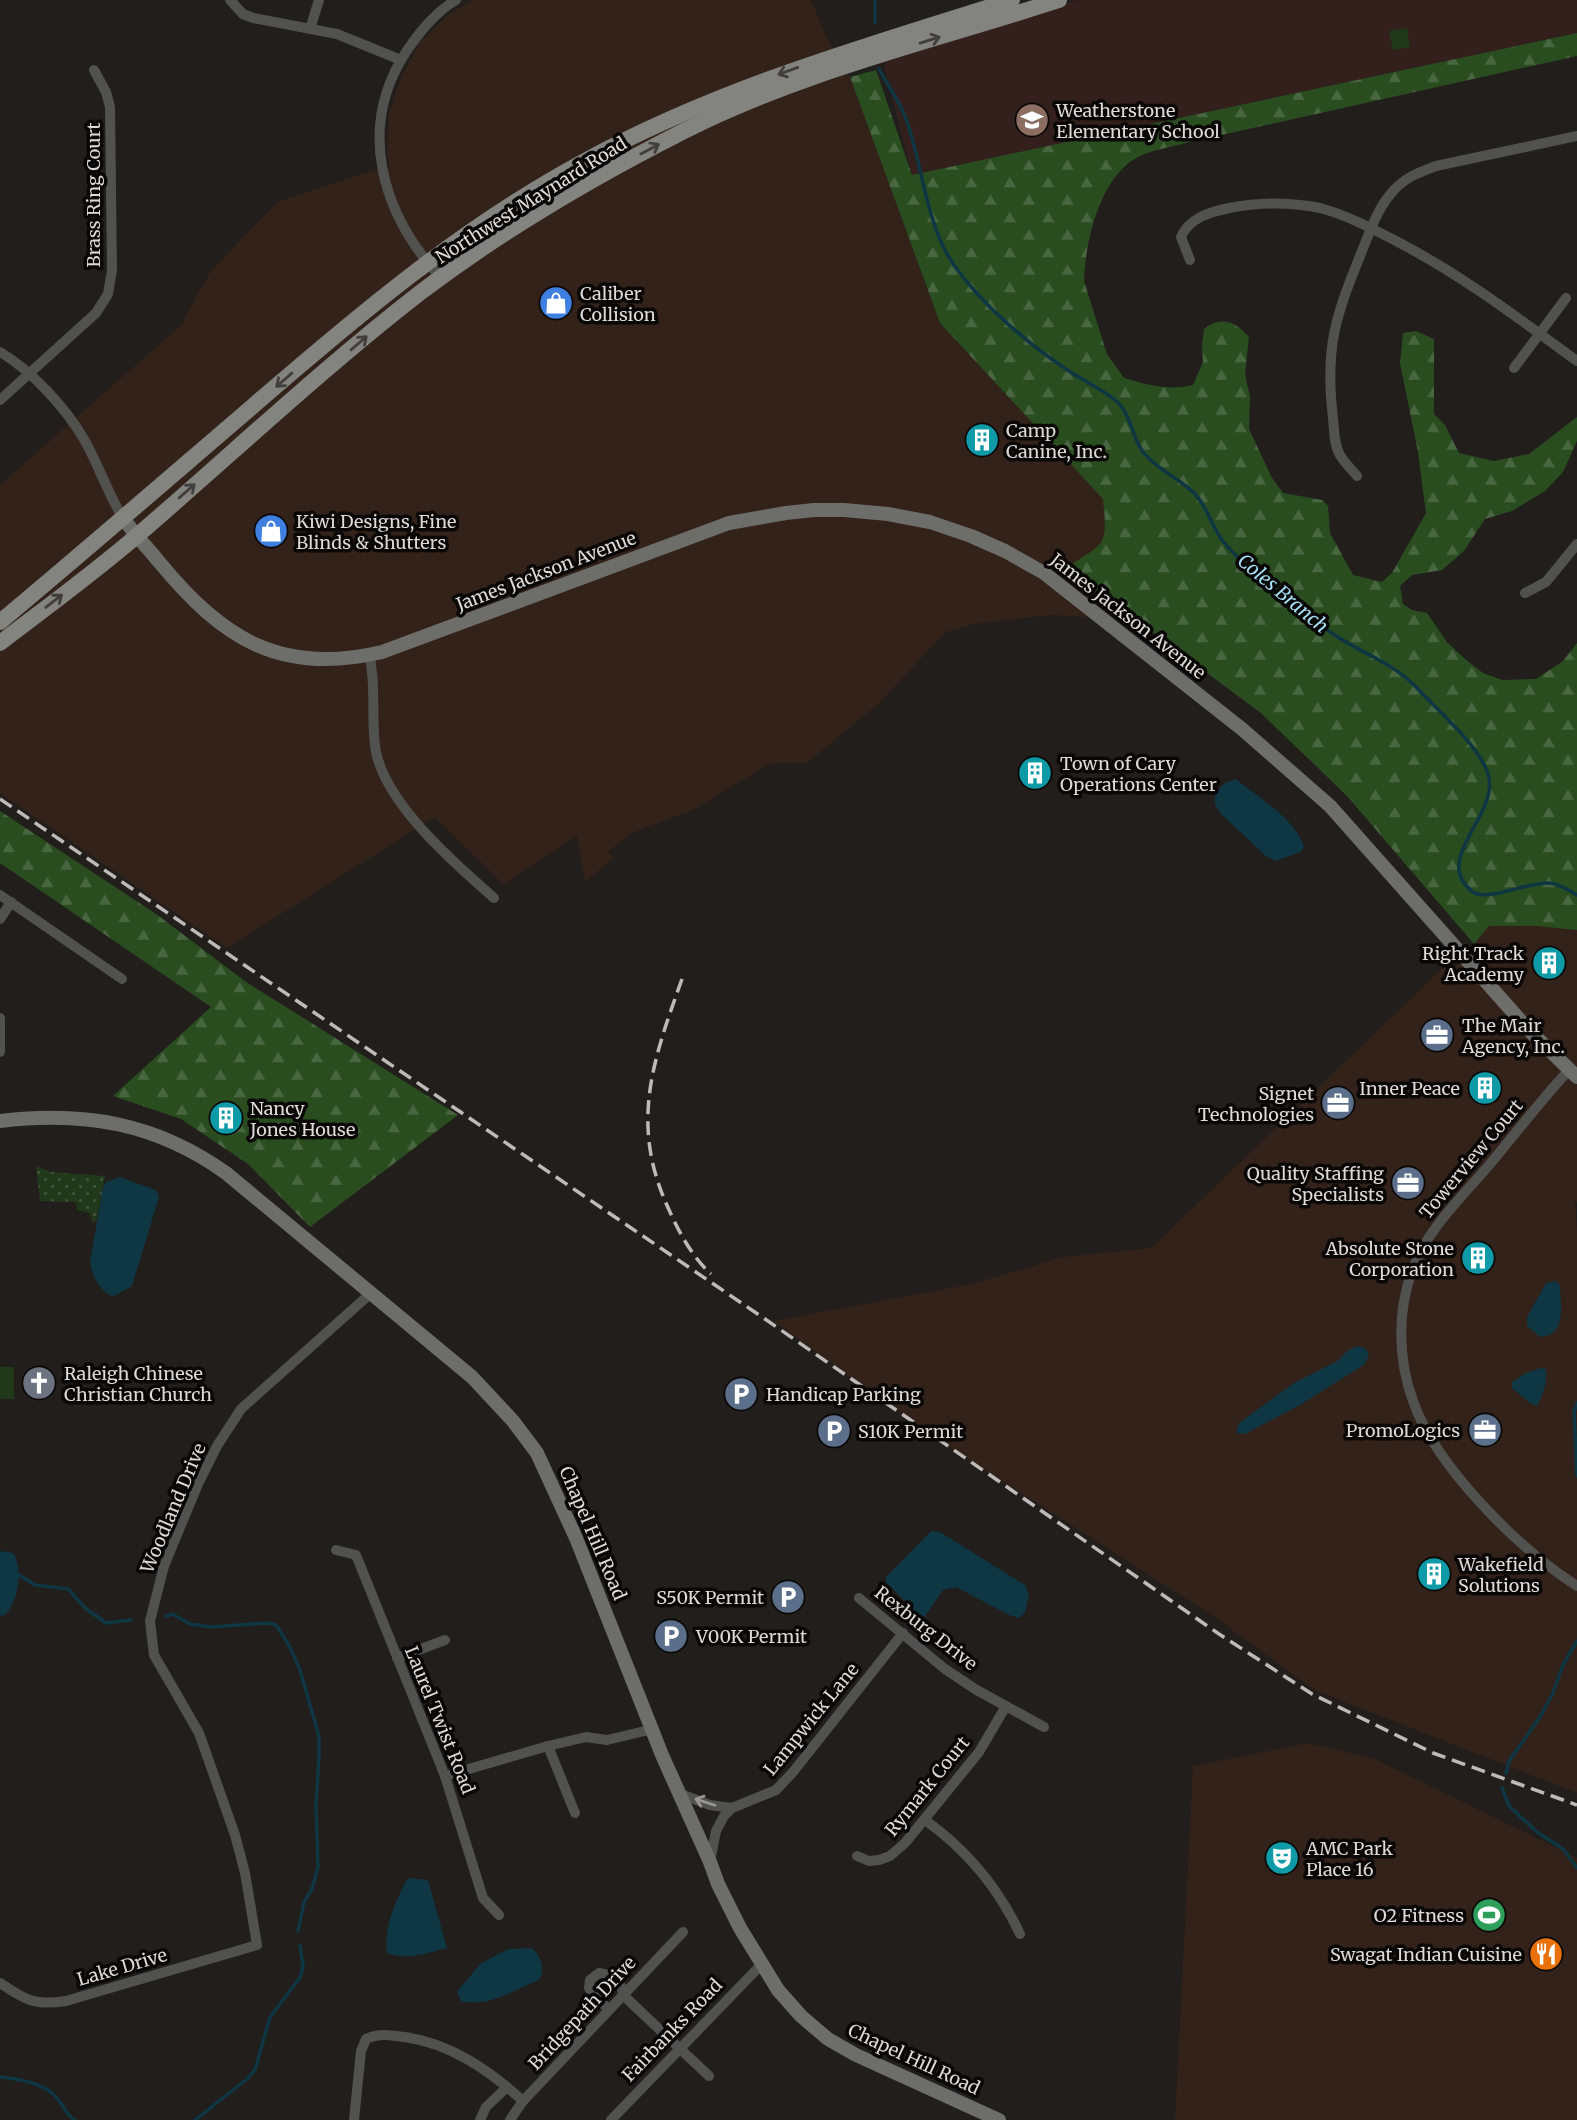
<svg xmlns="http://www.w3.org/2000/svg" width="1577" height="2120" viewBox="0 0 1577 2120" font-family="Merriweather,serif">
<defs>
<pattern id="grass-dots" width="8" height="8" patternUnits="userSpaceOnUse" patternTransform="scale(1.75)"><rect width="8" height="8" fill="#21381a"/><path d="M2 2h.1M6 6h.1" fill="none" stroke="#41543b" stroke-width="1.8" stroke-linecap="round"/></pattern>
<pattern id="forest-firs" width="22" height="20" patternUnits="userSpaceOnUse" patternTransform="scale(1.75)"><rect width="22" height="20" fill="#2a4d20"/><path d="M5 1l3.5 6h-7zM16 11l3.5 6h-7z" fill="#486640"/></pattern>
</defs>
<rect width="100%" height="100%" fill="#211e1c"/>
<!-- commercial -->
<g fill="#322219">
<polygon points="472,0 811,0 827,38 850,77 940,323 1186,588 1146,620 1050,615 974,624 946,632 877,705 807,763 771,763 693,810 631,833 608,852 614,858 585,882 577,836 503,884 435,817 227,948 0,793 0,485 181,325 210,272 277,202 371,171 389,168 387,143 389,114 402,75 420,42 448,15"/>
<polygon points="1577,903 1577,1202 1575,1203 1577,1229 1577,1793 1314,1690 1216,1618 945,1444 773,1321 972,1284 1063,1257 1151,1248 1450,961 1456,966 1503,908"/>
<polygon points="1308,1743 1375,1759 1577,1858 1577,2120 1175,2120 1193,1766"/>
</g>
<!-- education -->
<polygon fill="#33201d" points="1078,0 1577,0 1577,33 912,175 884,66 886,62"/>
<!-- grass -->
<polygon fill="url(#grass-dots)" points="36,1166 51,1172 105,1176 97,1220 93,1223 89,1213 77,1210 76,1202 40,1201"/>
<!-- forest -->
<g fill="url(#forest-firs)">
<path d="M1577,33V56L1190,142C1172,147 1148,150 1133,160C1099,182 1085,243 1084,281L1107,354L1124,378C1147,385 1170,391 1193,385L1203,362L1202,345L1204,329C1221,316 1235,321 1249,337L1245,374L1250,397L1249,429L1272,478L1283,493L1322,500L1328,506L1330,533L1353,575L1382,582L1392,573L1426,513L1418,452L1400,363L1403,333L1416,331L1434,339V414L1445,425L1459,453L1494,461L1529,454L1577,417V441L1563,472L1545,491L1512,511L1485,519L1464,551L1442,570L1412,575L1400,586L1403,604L1412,610L1427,613L1447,642L1465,659L1483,673L1502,680L1536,679L1563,661L1577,643V930L1538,926H1489L1474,944L1347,796L1262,714L1136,620L1066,570C1075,560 1087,556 1097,547C1109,538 1104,513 1103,499L940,323L850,77L876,70L912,175Z"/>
<polygon points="0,811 156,914 246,982 458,1115 310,1227 248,1164 181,1119 113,1096 211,1007 0,863"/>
</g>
<!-- park -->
<g fill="#21381a">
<polygon points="1407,28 1410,47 1393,50 1389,31"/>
<rect x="0" y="1367" width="14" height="32"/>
</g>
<!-- water -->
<g fill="#0e3643">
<path d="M1236,779C1258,797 1294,818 1304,846L1301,852L1275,861L1266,856L1221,814L1215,804V793L1225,783Z"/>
<path d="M120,1177L156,1190L159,1197L132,1286L112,1297C99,1289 91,1275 90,1261L103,1188L106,1182Z"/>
<path d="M1556,1281L1560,1285C1560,1305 1568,1335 1540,1337L1527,1326V1317L1546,1283Z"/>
<polygon points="1357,1346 1365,1348 1369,1354 1365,1364 1300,1405 1245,1434 1236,1433 1239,1423 1294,1383 1339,1360 1347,1351"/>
<path d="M1541,1368L1546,1369C1547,1383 1544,1393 1537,1406L1530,1403L1512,1388V1382L1526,1373Z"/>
<polygon points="931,1531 940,1532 1025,1585 1029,1594 1025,1613 1019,1618 1009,1615 956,1587 943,1590 925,1616 921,1617 886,1582 886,1577"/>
<path d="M0,1551L13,1553C24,1568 18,1606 3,1616L0,1615Z"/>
<path d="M408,1878L428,1880L447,1948C429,1953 404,1961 387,1953C384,1926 395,1901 408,1878Z"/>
<path d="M532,1948C541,1956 546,1969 539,1980C513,1990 489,2008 461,2001L457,1992L480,1964L508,1949Z"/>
</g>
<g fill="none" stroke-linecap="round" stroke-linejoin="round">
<!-- stream -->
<g stroke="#0e3643" stroke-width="3.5">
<polyline points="875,23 875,0"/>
<path d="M879,69C888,86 901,103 907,122C923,167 926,225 954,265C982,305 1028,344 1069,371C1084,381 1101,389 1115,400C1132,414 1131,436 1143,452C1157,470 1179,478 1195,494C1208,508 1211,525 1222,540C1232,553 1245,564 1256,574C1279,596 1307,616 1333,634C1361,653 1394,663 1418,689C1438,711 1484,750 1489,778C1496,818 1431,861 1473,892C1488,902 1530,881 1550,883C1559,884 1569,890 1577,895"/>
<polyline points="1577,1403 1574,1412 1577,1476"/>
<polyline points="16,1573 35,1585 68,1589 85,1608 106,1623 131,1620"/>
<polyline points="166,1616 172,1614 190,1624 211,1627 267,1623 276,1625 290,1647 300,1670 319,1736 319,1756 316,1805 318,1867 312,1889 304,1902 298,1931"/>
<polyline points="1506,1773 1509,1761 1540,1717 1553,1693 1563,1665 1577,1641"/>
<polyline points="1502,1788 1509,1806 1537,1832 1563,1849 1577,1868"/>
<path d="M0,2077C19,2079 45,2083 57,2098C64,2106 66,2115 75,2120"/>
<polyline points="195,2120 247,2079 255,2070 270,2017 300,1978 303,1966 300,1945"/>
</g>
<!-- street -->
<g stroke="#51514f" stroke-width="10">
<polyline points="230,0 243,14 253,18 337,34 401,60"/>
<polyline points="310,29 319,0"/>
<path d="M1190,260L1181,237C1189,218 1210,212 1229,208C1259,202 1290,202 1320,208C1347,215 1373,229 1398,242C1463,276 1518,318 1577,361"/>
<path d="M441,278C382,214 355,127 408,49C422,29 436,12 456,0"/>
<path d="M0,352C31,370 67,409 85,441C99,466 108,494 123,518"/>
<polyline points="1514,368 1566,298"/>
<polyline points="0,400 96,313 108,294 112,270 110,107 106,92 94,70"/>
<path d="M1357,476C1351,469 1344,462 1340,455C1334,445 1334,429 1333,418C1324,344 1337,313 1364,246C1372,226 1379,206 1394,190C1406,177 1420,172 1436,166L1577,136"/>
<polyline points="1525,593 1546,582 1577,544"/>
<path d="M370,655C371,666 373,677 373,688C374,710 372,731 376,752C387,805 454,863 494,898"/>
<polyline points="0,895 122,979"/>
<polyline points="0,919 11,902"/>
<polyline points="0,1018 0,1052"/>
<path d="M1569,1070C1541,1100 1516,1133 1490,1164C1462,1197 1426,1230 1412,1271C1397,1312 1398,1360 1413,1401C1436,1467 1519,1549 1577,1586"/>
<polyline points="336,1550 356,1555 445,1776 483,1898 499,1915"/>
<polyline points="859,1598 945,1669 975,1689 1044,1727"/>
<polyline points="397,1658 445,1640"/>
<polyline points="548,1746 575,1813"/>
<polyline points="445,1776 548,1746 586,1737 607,1740 653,1729"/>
<polyline points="678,1793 710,1805 732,1808"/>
<path d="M925,1820C967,1850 998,1887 1020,1934"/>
<polyline points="857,1856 869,1861 879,1860 890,1856 905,1843 979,1752 1006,1706"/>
<polyline points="710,1862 716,1831 724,1816 732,1808 776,1790 793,1772 903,1633"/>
<path d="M0,1983C25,2000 35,2006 66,2001L257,1945L245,1873L235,1835L199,1733L154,1655L150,1621L164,1566L198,1484L217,1446L241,1409L370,1294"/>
<path d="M609,2009L597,1999L589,1988L590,1980L599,1973C612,1975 622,1980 623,1995L709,2076"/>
<path d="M354,2120L361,2051L366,2039C379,2033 390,2035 404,2037C450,2043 489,2070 523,2101"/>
<polyline points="480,2120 486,2107 507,2087"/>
<polyline points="510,2120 523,2101 683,1932"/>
<polyline points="611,2120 761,1965"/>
</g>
<!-- secondary -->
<g stroke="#6d6d6a" stroke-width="14">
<path d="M123,518C134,534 148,548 160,563C223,639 281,676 382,652L729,523L786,513L814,510H844L888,514L930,522L971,536L1005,551L1044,573L1242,729L1330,806L1528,1029L1577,1077"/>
<path d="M0,1121C85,1111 156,1123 226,1173L472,1377L513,1421L537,1453L576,1538L662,1755L710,1862L718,1884L740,1928L778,1990L801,2016L828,2039L856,2055L999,2120"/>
</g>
<!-- primary -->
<g stroke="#83837f" stroke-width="16">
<path d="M0,622C85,551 169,478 253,406C357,316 461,228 583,162C718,88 866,46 1012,0"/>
<path d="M0,643C47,607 95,572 139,534C233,453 323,368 421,292C503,230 593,177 684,131C803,71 933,41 1059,0"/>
</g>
<!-- rail -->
<g stroke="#bdbab9" stroke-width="3.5" stroke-dasharray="14 7" stroke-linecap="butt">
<polyline points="0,799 765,1319 1219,1634 1312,1694 1433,1753 1577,1805"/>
<path d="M682,979C652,1063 629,1126 670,1212C680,1234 693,1258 711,1274"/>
</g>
</g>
<!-- one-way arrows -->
<defs><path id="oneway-shaft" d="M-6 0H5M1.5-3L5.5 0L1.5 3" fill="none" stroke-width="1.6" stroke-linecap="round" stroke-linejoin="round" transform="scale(1.75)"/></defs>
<g stroke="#403f3d">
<use href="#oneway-shaft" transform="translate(930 40) rotate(-17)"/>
<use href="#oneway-shaft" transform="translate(788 71) rotate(160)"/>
<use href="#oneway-shaft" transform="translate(650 149) rotate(-28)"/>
<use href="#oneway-shaft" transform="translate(359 343) rotate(-41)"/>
<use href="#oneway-shaft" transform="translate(284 380) rotate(139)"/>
<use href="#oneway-shaft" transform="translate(187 491) rotate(-41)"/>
<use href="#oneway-shaft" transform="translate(54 601) rotate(-38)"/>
</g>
<use stroke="#979694" href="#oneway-shaft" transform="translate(705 1802) rotate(-162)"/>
<!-- icons -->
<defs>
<g id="school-disc" transform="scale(1.75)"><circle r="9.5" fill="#8d6e63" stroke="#0a0807"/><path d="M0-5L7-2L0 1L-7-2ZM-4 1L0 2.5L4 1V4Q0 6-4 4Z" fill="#fff"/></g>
<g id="shop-disc" transform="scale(1.75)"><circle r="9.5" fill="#3f7fe0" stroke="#0a0807"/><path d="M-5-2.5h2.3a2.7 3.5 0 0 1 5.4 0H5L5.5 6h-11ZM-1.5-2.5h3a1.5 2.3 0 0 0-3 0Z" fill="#fff"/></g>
<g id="building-disc" transform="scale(1.75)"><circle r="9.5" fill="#0f9aa8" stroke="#0a0807"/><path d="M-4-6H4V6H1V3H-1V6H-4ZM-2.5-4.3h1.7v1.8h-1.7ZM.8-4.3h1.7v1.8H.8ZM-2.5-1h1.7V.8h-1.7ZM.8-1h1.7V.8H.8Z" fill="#fff"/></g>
<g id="office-disc" transform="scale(1.75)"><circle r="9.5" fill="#5c6f8a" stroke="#0a0807"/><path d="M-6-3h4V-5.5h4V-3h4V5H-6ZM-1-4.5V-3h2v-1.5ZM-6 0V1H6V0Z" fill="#fff"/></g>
<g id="church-disc" transform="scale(1.75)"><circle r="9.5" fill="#6b7280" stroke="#0a0807"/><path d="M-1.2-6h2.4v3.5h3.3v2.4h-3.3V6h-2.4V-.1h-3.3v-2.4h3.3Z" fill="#fff"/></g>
<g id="parking-disc" transform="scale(1.75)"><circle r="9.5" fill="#5c6f8a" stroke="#0a0807"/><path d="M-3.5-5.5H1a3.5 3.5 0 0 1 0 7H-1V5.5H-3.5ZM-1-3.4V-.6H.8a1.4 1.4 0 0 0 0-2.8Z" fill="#fff"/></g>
<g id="theatre-disc" transform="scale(1.75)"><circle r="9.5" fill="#0f9aa8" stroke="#0a0807"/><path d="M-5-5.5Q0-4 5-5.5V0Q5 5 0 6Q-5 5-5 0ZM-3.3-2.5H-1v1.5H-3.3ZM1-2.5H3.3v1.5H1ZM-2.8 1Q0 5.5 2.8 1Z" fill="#fff"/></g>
<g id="stadium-disc" transform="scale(1.75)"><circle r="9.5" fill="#2e9e5b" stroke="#0a0807"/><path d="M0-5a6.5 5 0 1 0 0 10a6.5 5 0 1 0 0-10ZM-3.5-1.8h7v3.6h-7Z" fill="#fff"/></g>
<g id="restaurant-disc" transform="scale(1.75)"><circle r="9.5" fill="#e8710a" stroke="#0a0807"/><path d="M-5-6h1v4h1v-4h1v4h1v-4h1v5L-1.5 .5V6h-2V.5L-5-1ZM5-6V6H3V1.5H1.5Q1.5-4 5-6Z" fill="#fff"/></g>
</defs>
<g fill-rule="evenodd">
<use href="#school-disc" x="1032" y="120"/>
<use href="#shop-disc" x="556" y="303"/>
<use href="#building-disc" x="982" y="440"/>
<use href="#shop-disc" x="271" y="531"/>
<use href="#building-disc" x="1035" y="773"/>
<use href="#building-disc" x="1549" y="963"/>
<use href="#office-disc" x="1437" y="1035"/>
<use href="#building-disc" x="1485" y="1088"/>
<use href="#office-disc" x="1338" y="1103"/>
<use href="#building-disc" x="226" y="1118"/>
<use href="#office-disc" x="1408" y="1183"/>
<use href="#building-disc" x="1478" y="1258"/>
<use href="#church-disc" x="39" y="1383"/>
<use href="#parking-disc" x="741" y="1394"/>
<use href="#office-disc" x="1485" y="1430"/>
<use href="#parking-disc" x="834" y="1431"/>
<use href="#building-disc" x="1434" y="1574"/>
<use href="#parking-disc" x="788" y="1597"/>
<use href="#parking-disc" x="671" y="1636"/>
<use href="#theatre-disc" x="1282" y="1858"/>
<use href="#stadium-disc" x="1489" y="1915"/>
<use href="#restaurant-disc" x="1546" y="1954"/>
</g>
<g text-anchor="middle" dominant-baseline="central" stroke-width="7" stroke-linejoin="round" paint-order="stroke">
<!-- poi labels -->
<g font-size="18" fill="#dddad9" stroke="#0a0807" text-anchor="start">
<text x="1056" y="110">Weatherstone<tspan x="1056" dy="21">Elementary School</tspan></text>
<text x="580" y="293">Caliber<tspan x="580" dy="21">Collision</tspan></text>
<text x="1006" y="430">Camp<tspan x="1006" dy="21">Canine, Inc.</tspan></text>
<text x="296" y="521">Kiwi Designs, Fine<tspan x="296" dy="21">Blinds &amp; Shutters</tspan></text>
<text x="1060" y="763">Town of Cary<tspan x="1060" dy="21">Operations Center</tspan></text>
<text x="1524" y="953" text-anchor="end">Right Track<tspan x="1524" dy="21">Academy</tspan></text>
<text x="1462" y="1025">The Mair<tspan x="1462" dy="21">Agency, Inc.</tspan></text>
<text x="1460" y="1088" text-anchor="end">Inner Peace</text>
<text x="1314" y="1093" text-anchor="end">Signet<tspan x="1314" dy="21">Technologies</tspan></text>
<text x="250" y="1108">Nancy<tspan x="250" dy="21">Jones House</tspan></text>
<text x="1384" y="1173" text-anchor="end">Quality Staffing<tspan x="1384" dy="21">Specialists</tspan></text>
<text x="1454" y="1248" text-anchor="end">Absolute Stone<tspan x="1454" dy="21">Corporation</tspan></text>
<text x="64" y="1373">Raleigh Chinese<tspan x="64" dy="21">Christian Church</tspan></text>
<text x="766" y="1394">Handicap Parking</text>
<text x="1460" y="1430" text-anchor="end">PromoLogics</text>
<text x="858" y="1431">S10K Permit</text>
<text x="1458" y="1564">Wakefield<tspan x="1458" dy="21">Solutions</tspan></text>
<text x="764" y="1597" text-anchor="end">S50K Permit</text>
<text x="696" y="1636">V00K Permit</text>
<text x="1306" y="1848">AMC Park<tspan x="1306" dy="21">Place 16</tspan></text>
<text x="1464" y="1915" text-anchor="end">O2 Fitness</text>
<text x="1522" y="1954" text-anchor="end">Swagat Indian Cuisine</text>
</g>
<!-- street labels -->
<g font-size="18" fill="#dddad9" stroke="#0a0807">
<text transform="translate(93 195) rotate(-90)">Brass Ring Court</text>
<text transform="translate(531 200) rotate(-32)">Northwest Maynard Road</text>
<text transform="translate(546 571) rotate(-21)">James Jackson Avenue</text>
<text transform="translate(1128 616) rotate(38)">James Jackson Avenue</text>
<text transform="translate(1471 1159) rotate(-50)">Towerview Court</text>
<text transform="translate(173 1508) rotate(-67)">Woodland Drive</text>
<text transform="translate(593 1533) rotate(67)">Chapel Hill Road</text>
<text transform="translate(926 1628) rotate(38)">Rexburg Drive</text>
<text transform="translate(811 1719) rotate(-51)">Lampwick Lane</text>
<text transform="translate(440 1720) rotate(68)">Laurel Twist Road</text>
<text transform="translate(927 1786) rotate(-51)">Rymark Court</text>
<text transform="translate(122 1967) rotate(-16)">Lake Drive</text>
<text transform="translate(582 2013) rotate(-47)">Bridgepath Drive</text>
<text transform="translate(672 2030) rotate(-46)">Fairbanks Road</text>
<text transform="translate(914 2059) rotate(25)">Chapel Hill Road</text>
</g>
<!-- water labels -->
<g font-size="19" font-style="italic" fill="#a5dff5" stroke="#0a0807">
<text transform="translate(1283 593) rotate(40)">Coles Branch</text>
</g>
</g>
</svg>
